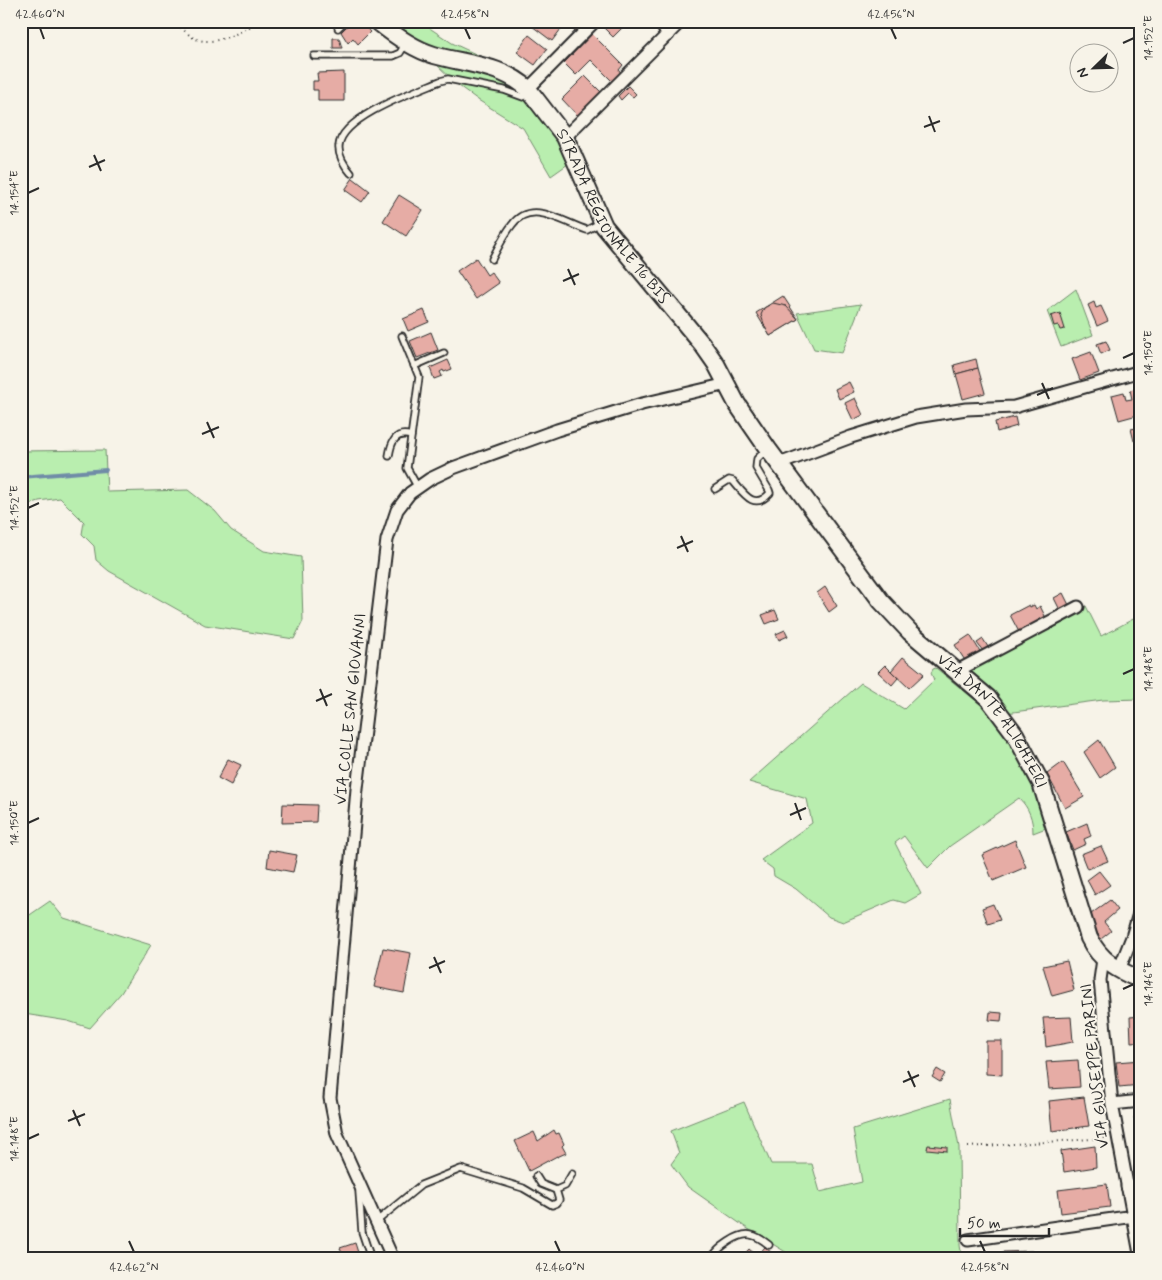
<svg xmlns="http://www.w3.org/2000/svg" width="1162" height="1280" viewBox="0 0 1162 1280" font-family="Mynerve,sans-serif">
<rect width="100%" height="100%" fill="#f7f3e8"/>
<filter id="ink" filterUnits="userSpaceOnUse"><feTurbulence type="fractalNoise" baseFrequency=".02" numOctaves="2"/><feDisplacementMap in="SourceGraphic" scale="10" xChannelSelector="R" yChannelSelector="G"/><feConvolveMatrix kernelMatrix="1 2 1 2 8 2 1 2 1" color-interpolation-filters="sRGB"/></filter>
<g filter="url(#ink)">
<!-- green -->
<g fill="#b9eeaf" stroke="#728c6d">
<polygon points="391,21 419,21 452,43 497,64 572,140 568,164 551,176 523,128 478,100 459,86 434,62 428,46"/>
<polygon points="1076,289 1093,335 1061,347 1047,311"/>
<polygon points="861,304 842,353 814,349 797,313"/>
<polygon points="105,450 107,492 188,490 215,511 231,530 264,551 301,557 303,621 294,639 205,625 109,571 96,560 94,546 82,534 84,522 60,498 39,501 21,507 21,451"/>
<polygon points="1086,606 1101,636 1141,615 1141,699 1103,700 1006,713 962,672"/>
<path d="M936,668L980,704L1000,726L1024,765L1038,794L1046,828L1033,833C1033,819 1029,808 1019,798L950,846L928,868L904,836L895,843L921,894L905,903L894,900L843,922L829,917L796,889L774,876L773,869L761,860L812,823L807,799L749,782L861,683L904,709L934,680L931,673L933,669Z"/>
<polygon points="50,901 64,918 151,945 121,993 90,1028 68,1021 24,1014 21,1017 21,921"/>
<polygon points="950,1099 959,1147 960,1245 962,1259 797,1259 745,1227 688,1187 671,1164 679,1153 671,1131 744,1102 771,1164 812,1164 820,1192 862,1182 853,1129"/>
</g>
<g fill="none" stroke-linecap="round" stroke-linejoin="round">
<!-- stream -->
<polyline stroke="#708ca7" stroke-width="4" points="21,477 106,470"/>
</g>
<!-- building -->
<g fill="#e6aca5" stroke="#2b2b2b">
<polygon points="352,21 360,21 370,32 358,44 353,38 348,43 341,32"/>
<polygon points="535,21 551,21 561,29 552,41 532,26"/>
<polygon points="565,21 591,21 578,34"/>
<polygon points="604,21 629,21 613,37 601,25"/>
<polygon points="592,34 623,65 619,70 621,73 613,82 591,60 576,75 564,63"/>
<polygon points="529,35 547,49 535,65 517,52"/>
<polygon points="333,38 339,38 342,48 333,48"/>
<polygon points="344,72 344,101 318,101 318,90 313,90 313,81 318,81 317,73"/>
<polygon points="585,76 601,92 578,116 562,99"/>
<polygon points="628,86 636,94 633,97 628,93 621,100 618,96"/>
<polygon points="353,178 370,191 362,202 345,190"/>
<polygon points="399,195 423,210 406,236 383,221"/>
<polygon points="476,258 487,275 491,272 499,283 476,299 457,271"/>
<polygon points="783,296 798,319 770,336 756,313"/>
<polygon points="1094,302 1096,308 1101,306 1108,321 1097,326 1088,305"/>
<polygon points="773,303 786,306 798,319 770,336 765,327 761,315 764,308"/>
<polygon points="424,310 429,322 408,331 403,319"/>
<polygon points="1060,313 1065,329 1060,330 1058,325 1054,326 1051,316"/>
<polygon points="431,332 438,350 417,358 410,341"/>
<polygon points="1106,341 1110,350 1101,354 1097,344"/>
<polygon points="1091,352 1099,373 1080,380 1072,359"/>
<polygon points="976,359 978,368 956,374 954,365"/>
<polygon points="448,360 452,369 444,372 443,370 440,372 442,376 434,379 430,368"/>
<polygon points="978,368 985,393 963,399 956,374"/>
<polygon points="849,382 854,392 839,399 835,389"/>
<polygon points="1139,388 1141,414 1119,420 1112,395 1124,392 1126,400 1132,399 1130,390"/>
<polygon points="855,398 863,415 853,420 845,403"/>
<polygon points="1015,417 1017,426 997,432 995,422"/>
<polygon points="1141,427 1141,440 1134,441 1131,429"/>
<polygon points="825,587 837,606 829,612 817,593"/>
<polygon points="1063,593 1070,607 1061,612 1054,598"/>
<polygon points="1029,605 1030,607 1034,605 1036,609 1040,606 1046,618 1019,632 1010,615"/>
<polygon points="775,610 779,619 766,624 762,615"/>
<polygon points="785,630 788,636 779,640 776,634"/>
<polygon points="970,635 981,653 966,662 955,645"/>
<polygon points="983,639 988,647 983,651 977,643"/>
<polygon points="903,657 924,674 909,688 891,671"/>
<polygon points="885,665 898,678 892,685 878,672"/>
<polygon points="1099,740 1115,767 1100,778 1084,752"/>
<polygon points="228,759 241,765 231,785 218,778"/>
<polygon points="1063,762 1084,797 1065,808 1047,774"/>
<polygon points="283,804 317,805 316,822 282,823"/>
<polygon points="1087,823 1091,836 1084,839 1086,844 1073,850 1066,832"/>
<polygon points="1015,840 1026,867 993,881 982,855"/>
<polygon points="1101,846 1108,861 1087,869 1081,854"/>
<polygon points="269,850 297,855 293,872 267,867"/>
<polygon points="1099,871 1110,885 1095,895 1087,880"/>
<polygon points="1110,900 1118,910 1104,922 1111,931 1101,939 1087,917"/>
<polygon points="993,904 1000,920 988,924 982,908"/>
<polygon points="383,948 411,953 404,993 374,987"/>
<polygon points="1067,961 1074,990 1052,996 1043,966"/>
<polygon points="990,1012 1002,1013 1001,1021 989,1020"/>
<polygon points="1141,1016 1141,1041 1131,1042 1130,1017"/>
<polygon points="1071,1017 1073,1042 1046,1047 1043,1018"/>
<polygon points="986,1041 1002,1041 1002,1075 986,1074"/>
<polygon points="1078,1060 1080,1087 1049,1089 1046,1062"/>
<polygon points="1141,1060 1141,1085 1119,1087 1116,1062"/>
<polygon points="937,1069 945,1074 940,1082 932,1077"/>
<polygon points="1084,1097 1089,1126 1052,1131 1049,1101"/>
<polygon points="1141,1116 1141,1138 1139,1139 1134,1117"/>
<polygon points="554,1130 556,1134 559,1133 564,1144 562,1146 566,1153 557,1157 557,1156 529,1171 515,1141 534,1132 538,1141"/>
<polygon points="928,1145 947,1147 947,1151 927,1149"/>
<polygon points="1095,1146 1096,1167 1064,1172 1061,1151"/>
<polygon points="1107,1184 1110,1207 1061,1213 1058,1190"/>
<polygon points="355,1243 360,1259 344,1259 340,1248"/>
<polygon points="765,1247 774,1255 773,1256 776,1259 777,1257 779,1259 741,1258 749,1249 757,1256"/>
<polygon points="1032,1251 1032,1259 1004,1259 1003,1252"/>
</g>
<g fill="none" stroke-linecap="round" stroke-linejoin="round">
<!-- lane casing -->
<g stroke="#2b2b2b" stroke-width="9">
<g id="lane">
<polyline points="338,28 345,21"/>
<polyline points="314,56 393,56 400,53 406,43"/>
<path d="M351,173C345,166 338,156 339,146C341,117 416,91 440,81L448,79L504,90L523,97L527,91"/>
<path d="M492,259C498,248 504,235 512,225C531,198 564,223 587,230L600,223"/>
<polyline points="402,336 419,377 407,468 418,488"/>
<polyline points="414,366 444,353"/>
<path d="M389,456C391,443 395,431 411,436"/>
<path d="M715,489L729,480L733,481C744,494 754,511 770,493L769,490L756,468L757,459L766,450"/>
<polyline points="536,1176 541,1184 556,1190 565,1186 572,1174"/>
<polyline points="359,1192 362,1232 371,1259"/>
<polyline points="377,1221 421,1185 461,1169 523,1188 552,1205 557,1203 559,1200 556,1190"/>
<path d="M711,1259C717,1248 739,1232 751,1235C758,1236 764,1241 769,1245"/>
</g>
</g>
<!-- street casing -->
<g stroke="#2b2b2b" stroke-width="15">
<g id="street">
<polyline points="659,21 668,35"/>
<polyline points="528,89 595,21"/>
<polyline points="565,137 681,21"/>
<polyline points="779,464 851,437 916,417 966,409 1014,407 1141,371"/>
<polyline points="957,671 1078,607"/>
<polyline points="1103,959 1100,980 1112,1104 1141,1259"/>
<polyline points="1119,970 1132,937 1141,907"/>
<polyline points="1112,1104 1141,1101"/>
<polyline points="1127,1187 1141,1186"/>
<polyline points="968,1240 1134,1216"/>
<polyline points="393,1259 337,1134 330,1098 357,789 387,540 397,510 410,493 430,479 453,468 557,430 642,404 727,384"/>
</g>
</g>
<!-- secondary casing -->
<g stroke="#2b2b2b" stroke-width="20">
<g id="secondary">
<path id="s1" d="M377,21C394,35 413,49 434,55C465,64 503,65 528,89L565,137L604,226L702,344L716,364L737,404L768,449L881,601L910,632L988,698L1015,734L1041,783L1089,938C1100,961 1119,971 1141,980"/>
</g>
</g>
<!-- path -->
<g stroke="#2b2b2b" stroke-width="2" stroke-dasharray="1 4" stroke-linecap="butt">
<path d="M177,24C183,29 190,37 196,39C217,47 243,30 261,21"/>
<polyline points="968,1147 1108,1138"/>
</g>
<!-- lane -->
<use href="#lane" stroke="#f7f3e8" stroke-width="5.5"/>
<!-- street -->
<use href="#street" stroke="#f7f3e8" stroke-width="11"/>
<!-- secondary -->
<use href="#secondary" stroke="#f7f3e8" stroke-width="16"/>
</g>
</g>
<!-- ticks -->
<path fill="none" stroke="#2b2b2b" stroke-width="2" d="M40,28L44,39M465,28L470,39M891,28L896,39M1123,43L1134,38M929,116L935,132M924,127L940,121M94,155L101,171M89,167L105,160M28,193L39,188M568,269L575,285M563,281L579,274M1123,358L1134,353M1042,383L1049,399M1037,395L1053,388M207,422L214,438M202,434L219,427M28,508L39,503M681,536L688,552M677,548L693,541M1123,674L1134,669M320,689L327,706M316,701L332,694M795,803L801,820M790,815L806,808M28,823L39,818M434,957L441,973M429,968L445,961M1123,989L1134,984M908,1071L915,1087M903,1082L919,1075M73,1110L80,1126M68,1121L85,1114M28,1139L39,1134M129,1241L134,1252M555,1241L560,1252M980,1241L985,1252"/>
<g text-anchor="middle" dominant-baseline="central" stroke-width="4" stroke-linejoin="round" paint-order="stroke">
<!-- street labels -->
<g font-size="16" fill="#2b2b2b" stroke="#f7f3e8">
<text stroke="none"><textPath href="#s1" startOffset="322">STRADA REGIONALE 16 BIS</textPath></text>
<text transform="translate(351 709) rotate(-84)">VIA COLLE SAN GIOVANNI</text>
<text stroke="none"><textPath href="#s1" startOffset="958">VIA DANTE ALIGHIERI</textPath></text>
<text transform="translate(1095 1066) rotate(-96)">VIA GIUSEPPE PARINI</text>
</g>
</g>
<!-- margin -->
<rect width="1162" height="1280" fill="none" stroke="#f7f3e8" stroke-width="55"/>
<!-- north arrow -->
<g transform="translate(1094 68) rotate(247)"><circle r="24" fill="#f7f3e8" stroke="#a5a39c"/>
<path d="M0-4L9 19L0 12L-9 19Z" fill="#2b2b2b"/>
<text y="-8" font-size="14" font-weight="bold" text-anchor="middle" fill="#2b2b2b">N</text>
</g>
<!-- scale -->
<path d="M960 1228v8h89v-8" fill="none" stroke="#2b2b2b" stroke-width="2.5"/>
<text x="967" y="1228" font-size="15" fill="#2b2b2b" stroke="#f7f3e8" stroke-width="4" paint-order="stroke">50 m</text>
<rect x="28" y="28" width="1106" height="1224" fill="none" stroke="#2b2b2b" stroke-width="2"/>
<g font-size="12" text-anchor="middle" fill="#2b2b2b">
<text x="40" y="18">42.460°N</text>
<text x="465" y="18">42.458°N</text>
<text x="891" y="18">42.456°N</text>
<text transform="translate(1148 38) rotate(-90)" y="4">14.152°E</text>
<text transform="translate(14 193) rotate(-90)" y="4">14.154°E</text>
<text transform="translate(1148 353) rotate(-90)" y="4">14.150°E</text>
<text transform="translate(14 508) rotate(-90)" y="4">14.152°E</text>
<text transform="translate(1148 669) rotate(-90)" y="4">14.148°E</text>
<text transform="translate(14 823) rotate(-90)" y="4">14.150°E</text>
<text transform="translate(1148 984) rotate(-90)" y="4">14.146°E</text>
<text transform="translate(14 1139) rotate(-90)" y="4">14.148°E</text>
<text x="134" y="1271">42.462°N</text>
<text x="560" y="1271">42.460°N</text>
<text x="985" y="1271">42.458°N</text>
</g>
</svg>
